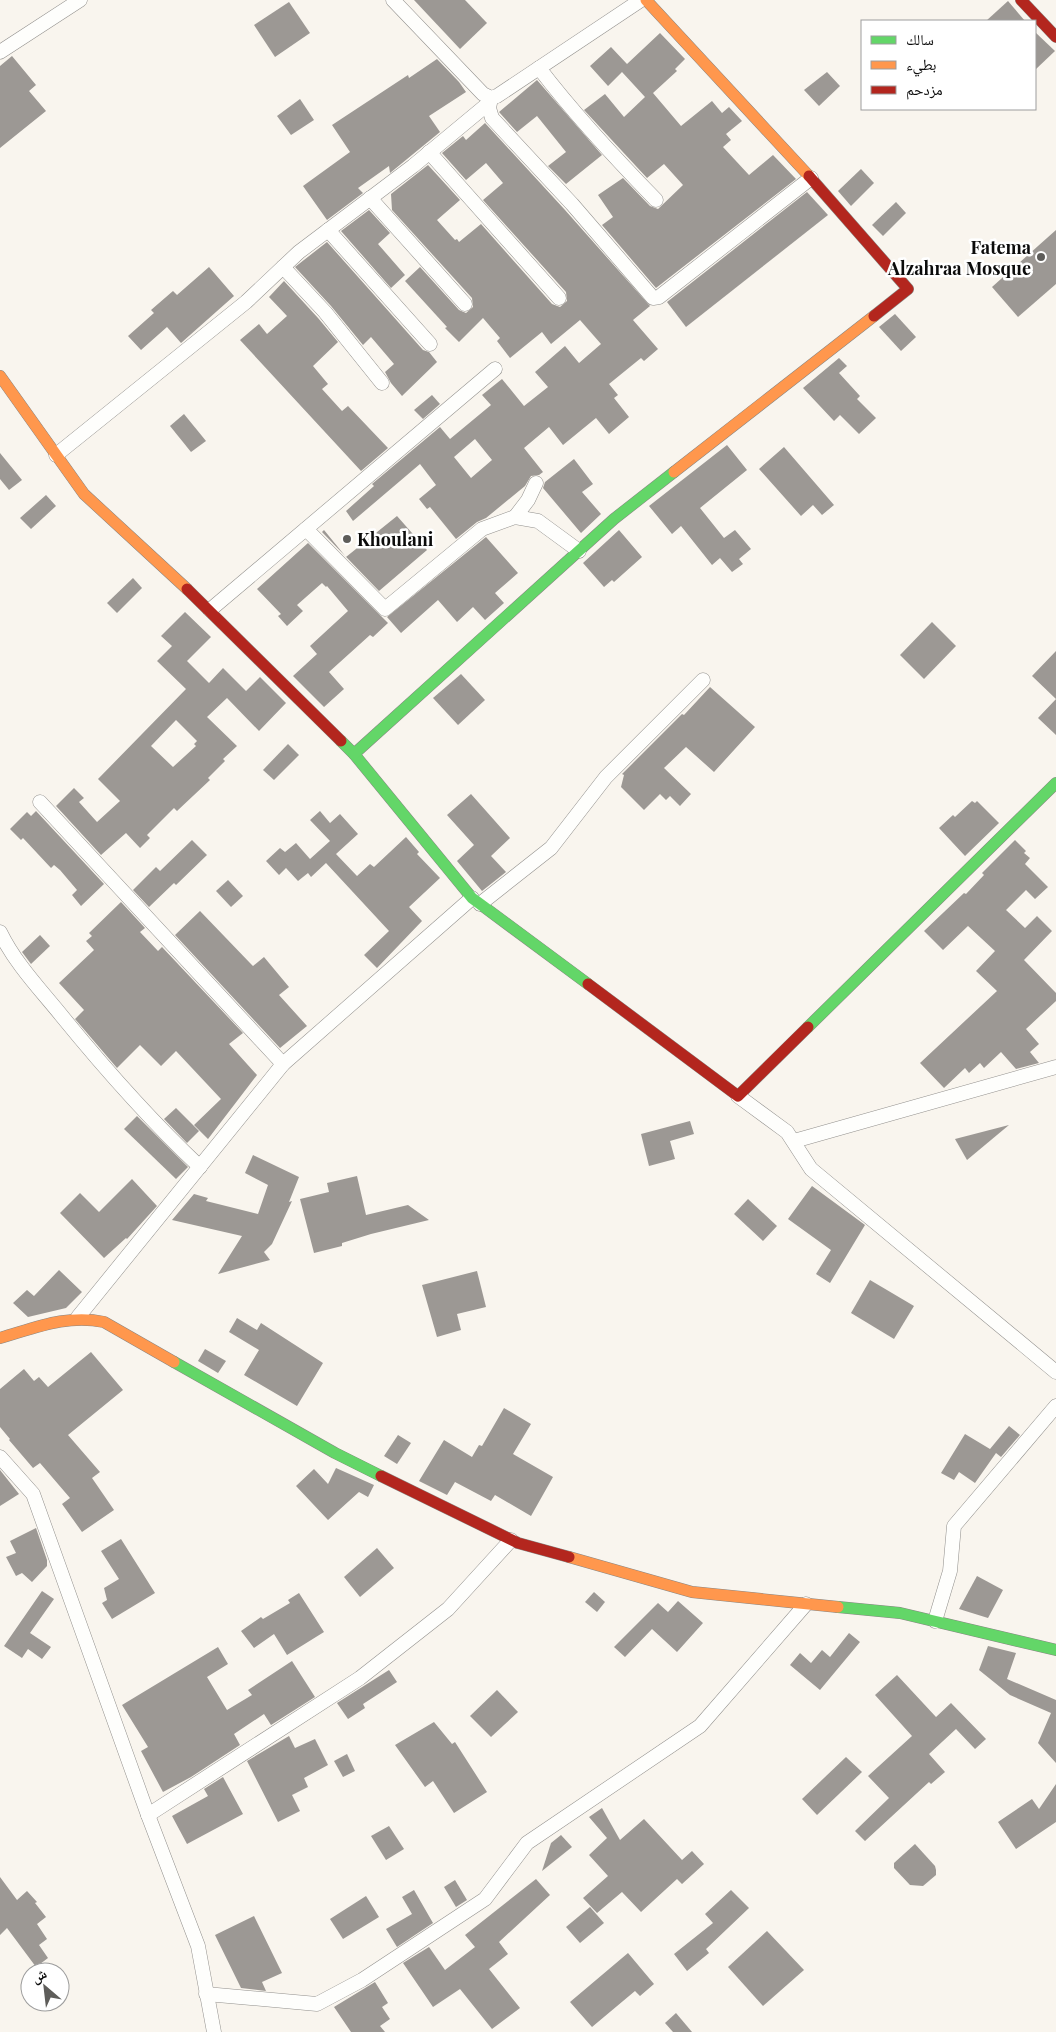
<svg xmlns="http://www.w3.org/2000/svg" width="1056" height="2032" viewBox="0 0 1056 2032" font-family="'Playfair Display','Noto Naskh Arabic',serif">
<rect width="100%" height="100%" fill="#f9f5ee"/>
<!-- building -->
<g fill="#9c9894" fill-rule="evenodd">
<polygon points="414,0 465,0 487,23 460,49"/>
<polygon points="1008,1 1025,21 986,21"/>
<polygon points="289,2 310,33 275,57 254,25"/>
<polygon points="1035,32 1055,51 1035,70"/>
<polygon points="660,33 685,59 675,69 677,71 653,93 681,126 712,101 722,113 729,107 742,121 726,134 731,140 723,147 749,175 773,155 796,179 656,288 602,225 613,217 598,195 623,178 650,206 658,209 683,185 664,164 647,178 584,110 605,94 624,117 645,97 622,72 608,86 590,66 611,47 627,64"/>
<polygon points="12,56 36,85 29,91 46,111 0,148 0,66"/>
<polygon points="437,59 459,82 466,92 429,116 440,132 390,173 389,166 358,188 363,193 327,220 303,186 350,152 332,125 408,75 409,78"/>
<polygon points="827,72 840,86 819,106 804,90"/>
<polygon points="537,80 602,155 566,184 548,166 566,152 537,116 517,132 499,112"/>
<polygon points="300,99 314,120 291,135 277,116"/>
<path d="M485,123L565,210L650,306L633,320L658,349L644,361L641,358L609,384L618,395L614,398L629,417L609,434L596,418L563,445L549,427L524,448L543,472L539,475L531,476L525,486L486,518L477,522L456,539L430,507L427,509L419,499L436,485L420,464L353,521L346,511L374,486L372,484L440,427L450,439L491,405L482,395L502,379L524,406L548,387L535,372L565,346L579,363L601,344L580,320L551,344L542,332L510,358L497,341L500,338L483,318L459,342L445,328L447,327L405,281L420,267L459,310L466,313L473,307L472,298L392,210L391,194L428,165L460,200L437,220L455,240L457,239L459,242L481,224L552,304L560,307L567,301L566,292L483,200L503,183L486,163L466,180L442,153L463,136L466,140ZM475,439L492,460L471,478L454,457Z"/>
<polygon points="861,169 874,183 851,206 838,191"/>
<polygon points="807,192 828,215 686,327 667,302"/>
<polygon points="896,202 906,213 883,236 872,225"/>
<polygon points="369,210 390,233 378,244 405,275 391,288 341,231"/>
<polygon points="1056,230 1056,284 1018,317 992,287"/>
<polygon points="327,242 423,350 429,352 437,362 402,396 391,383 385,372 394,364 371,337 363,345 331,306 295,267"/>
<polygon points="209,267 234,296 181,343 167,327 141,350 128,336 154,313 151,310 173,291 177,295"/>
<polygon points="284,281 318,318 338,342 313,366 328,384 322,389 342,411 348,406 388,448 361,471 240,340 259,324 267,334 287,316 269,297"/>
<polygon points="895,314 916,337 901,351 879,327"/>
<polygon points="839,358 847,366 839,373 860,396 857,399 876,418 859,434 840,415 834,421 803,388"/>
<polygon points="432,395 440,404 423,419 414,410"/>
<polygon points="184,414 206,441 191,452 170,426"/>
<polygon points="727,445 747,470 700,508 724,538 735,530 751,549 739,559 743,564 732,572 720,558 712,565 681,526 672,534 649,506"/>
<polygon points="784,447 834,505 822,515 813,505 801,516 759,469"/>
<polygon points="0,453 22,480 9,490 0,479"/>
<polygon points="574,459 593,484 582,492 601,514 581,533 543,488 545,482"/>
<polygon points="46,495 56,506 31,529 20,518"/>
<polygon points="397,516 427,550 379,591 322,532 324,530 346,557"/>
<polygon points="619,530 642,557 614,582 612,580 604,587 583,563"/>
<polygon points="486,537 518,573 495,593 504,603 485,620 473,607 457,622 438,600 401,633 387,617"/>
<polygon points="308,543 388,623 373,637 370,635 329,672 344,689 324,707 293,676 317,654 310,646 348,611 327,586 326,587 322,583 297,605 303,611 287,626 278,616 281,614 257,589"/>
<polygon points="133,578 142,588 117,613 107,603"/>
<path d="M185,612L211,637L187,661L209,683L223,668L246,691L260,677L286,703L259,731L227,698L207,717L237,746L223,759L225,761L208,778L210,780L177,811L174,808L147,835L150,838L140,848L126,833L101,855L56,806L74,788L84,798L79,802L97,822L120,801L98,779L186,689L157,661L172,646L161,636ZM176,720L197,741L194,744L196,746L173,767L151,746Z"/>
<polygon points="932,622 956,646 924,679 900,655"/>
<polygon points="1056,651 1056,735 1038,718 1056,699 1032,676"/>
<polygon points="461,674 485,700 458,725 433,698"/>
<polygon points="710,687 755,727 714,772 686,747 664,768 691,794 680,806 670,796 666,800 660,794 644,810 621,787 624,775 622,774 682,714 684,715"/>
<polygon points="288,744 299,755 274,780 263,770"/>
<polygon points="471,794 510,838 491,856 506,872 482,891 457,861 474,845 447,815"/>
<polygon points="972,801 975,803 977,801 999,823 965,856 939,828 953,815 955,817"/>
<polygon points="36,811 104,884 81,906 72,895 77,890 60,870 54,865 51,868 23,838 21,840 10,829 27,812 31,816"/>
<polygon points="320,811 330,823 340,814 358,834 336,854 357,876 370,864 374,867 406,837 419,852 417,854 440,878 409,907 422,921 377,968 364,955 389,931 326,863 311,877 308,873 298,881 286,868 279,875 266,861 280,848 285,852 296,843 310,859 330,841 310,820"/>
<polygon points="192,840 207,855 176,885 174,883 149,907 133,890 156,867 160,871"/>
<polygon points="1015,840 1026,851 1024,853 1030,858 1025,864 1048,887 1035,899 1026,890 1006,910 1025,928 1037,916 1052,931 1024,960 1056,993 1056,1001 1026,1029 1039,1044 1030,1052 1039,1063 1016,1069 1001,1052 984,1068 980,1063 969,1073 965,1068 944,1088 920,1063 997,991 976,971 995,951 968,926 943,950 924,931 964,893 966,894 984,875 982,873"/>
<polygon points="228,880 243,896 231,907 216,891"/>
<polygon points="121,902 145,928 140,932 158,951 162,947 243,1033 229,1044 257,1075 208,1139 194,1125 221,1099 176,1051 161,1066 140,1045 117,1068 75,1019 84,1010 59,983 94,950 86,941 92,936 89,933"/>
<polygon points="200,911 250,963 253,966 264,957 289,987 279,995 307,1026 280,1048 175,935"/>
<polygon points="40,935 50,946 31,964 22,952"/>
<polygon points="176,1108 199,1131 187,1143 164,1119"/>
<polygon points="137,1116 188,1167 176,1179 124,1129"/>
<polygon points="690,1121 694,1134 670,1141 675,1159 649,1166 641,1134"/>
<polygon points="1009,1125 967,1160 955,1139"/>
<polygon points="253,1155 299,1177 289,1202 292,1201 272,1244 264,1252 270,1260 218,1274 242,1236 172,1220 194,1194 208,1198 206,1201 258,1214 268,1185 245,1173"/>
<polygon points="357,1176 366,1215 408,1205 429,1220 371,1234 342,1243 342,1246 314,1253 300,1199 329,1192 327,1183"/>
<polygon points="132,1179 157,1206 127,1239 126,1238 104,1258 60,1213 80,1193 99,1212"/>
<polygon points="812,1186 865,1225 830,1283 816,1274 831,1250 788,1219"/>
<polygon points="748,1199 777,1226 763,1241 734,1214"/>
<polygon points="59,1270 82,1292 66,1308 28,1317 13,1303 27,1290 34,1296"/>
<polygon points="477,1271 486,1307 457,1314 461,1330 437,1337 422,1285"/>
<polygon points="870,1280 914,1306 894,1339 851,1313"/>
<polygon points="237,1318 257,1330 261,1323 323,1363 297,1406 244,1375 259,1350 229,1332"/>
<polygon points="205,1349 226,1361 218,1373 198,1361"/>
<polygon points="91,1352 123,1390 68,1435 100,1472 92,1478 114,1510 82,1532 62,1504 70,1498 40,1463 33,1468 9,1440 10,1439 0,1427 0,1389 24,1369 34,1381 39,1377 48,1387"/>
<polygon points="504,1408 531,1424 513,1454 553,1477 531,1516 495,1495 491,1501 455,1482 447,1495 419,1481 444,1440 472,1457 479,1445 482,1446"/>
<polygon points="1009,1426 1020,1435 1001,1457 996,1453 975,1483 959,1472 954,1480 941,1473 965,1434 990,1449"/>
<polygon points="398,1435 411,1443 397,1464 384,1456"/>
<polygon points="336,1468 374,1485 368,1497 359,1492 328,1520 296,1486 314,1469 328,1484"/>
<polygon points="0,1470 19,1494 0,1506"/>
<polygon points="36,1528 47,1560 47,1566 32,1582 22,1573 16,1576 6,1557 16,1553 10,1541"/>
<polygon points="121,1539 155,1593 112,1619 102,1603 107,1600 104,1588 119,1579 101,1551"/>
<polygon points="377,1548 394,1568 360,1597 344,1577"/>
<polygon points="977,1576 1003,1590 988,1618 959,1609"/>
<polygon points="42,1591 54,1599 30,1633 51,1647 42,1659 28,1649 22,1658 4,1646"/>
<polygon points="594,1592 605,1602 597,1612 585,1602"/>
<polygon points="299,1593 324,1632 287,1655 274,1634 254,1648 241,1631 261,1617 263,1619 290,1603 288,1600"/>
<polygon points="678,1601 703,1623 677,1652 652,1629 625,1657 614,1647 658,1603 668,1612"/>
<polygon points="849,1633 860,1642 820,1690 790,1665 800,1653 811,1663 822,1650 830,1657"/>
<polygon points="988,1646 1016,1653 1007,1679 1056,1700 1056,1763 1038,1743 1051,1713 1010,1695 979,1670"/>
<polygon points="218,1647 228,1664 207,1677 227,1710 252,1695 248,1690 292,1661 315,1697 271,1725 264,1714 234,1734 240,1745 191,1777 163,1792 141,1751 148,1747 122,1705"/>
<polygon points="389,1670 397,1682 363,1704 365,1708 348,1719 337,1703"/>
<polygon points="897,1675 936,1717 951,1703 986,1739 975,1749 956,1729 929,1754 945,1772 931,1784 929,1782 865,1841 855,1831 889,1798 868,1776 912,1736 875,1695"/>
<polygon points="497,1690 518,1712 491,1737 470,1716"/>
<polygon points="434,1722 452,1744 455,1742 487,1792 454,1813 433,1781 425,1787 395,1745"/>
<polygon points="289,1736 295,1748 315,1739 328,1765 304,1778 308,1787 292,1795 300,1811 278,1822 247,1761"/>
<polygon points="347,1754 355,1771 343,1777 334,1761"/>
<polygon points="846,1757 862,1772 817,1815 802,1799"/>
<polygon points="223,1777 243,1814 187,1844 172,1816 208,1796 204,1789"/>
<polygon points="1056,1784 1056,1822 1016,1849 998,1822 1032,1799 1039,1809"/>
<polygon points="602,1808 620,1840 644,1819 682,1860 692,1851 704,1864 682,1884 677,1879 641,1912 622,1892 597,1913 583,1898 608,1876 589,1855 607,1838 589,1817"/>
<polygon points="389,1826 404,1849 386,1860 371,1836"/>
<polygon points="561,1835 572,1847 542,1871 551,1843"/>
<polygon points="915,1844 935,1866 936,1870 936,1875 923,1886 910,1885 894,1868 894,1863"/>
<polygon points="0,1877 17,1900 27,1891 37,1902 35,1903 46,1917 37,1924 47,1939 39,1945 48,1958 36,1967 7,1928 0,1935"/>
<polygon points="536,1879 550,1895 499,1942 508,1954 489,1969 520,2008 492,2029 460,1989 433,2007 403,1963 429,1947 445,1970 475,1947 465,1935"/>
<polygon points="455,1880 467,1900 456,1907 444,1887"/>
<polygon points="414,1890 433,1923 397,1947 386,1929 412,1914 402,1897"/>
<polygon points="731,1890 749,1908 706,1949 709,1953 687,1971 674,1954 713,1923 705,1914"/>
<polygon points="366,1896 379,1917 343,1939 330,1919"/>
<polygon points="590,1907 604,1923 580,1943 566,1927"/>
<polygon points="254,1916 282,1973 262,1982 266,1991 241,1988 215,1935"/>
<polygon points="767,1931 804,1970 763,2006 728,1967"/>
<polygon points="628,1953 654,1984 640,1996 635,1991 592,2027 570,2002"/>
<polygon points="375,1982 388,2003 382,2007 390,2019 380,2026 385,2032 351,2032 334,2007"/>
<polygon points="676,2013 692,2032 673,2032 665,2023"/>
</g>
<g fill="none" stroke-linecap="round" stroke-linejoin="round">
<!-- street casing -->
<g stroke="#92908d" stroke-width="15">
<g id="street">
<polyline points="393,0 483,94 491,98 497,96 641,0"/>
<polyline points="0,52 80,0"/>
<path d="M539,68C575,115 615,158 656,200"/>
<polyline points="491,98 489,108 492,118 572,204 653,298 659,297 811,178"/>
<polyline points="429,152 559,298"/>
<polyline points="370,198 465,304"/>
<polyline points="328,230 430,344"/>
<polyline points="283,267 325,312 382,383"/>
<polyline points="56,455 246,302 299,252 413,166 489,103"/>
<polyline points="515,517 528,500 536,483"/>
<polyline points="306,529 385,609 482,529 515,517 538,521 579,551"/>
<polyline points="210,610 495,369"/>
<polyline points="40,802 283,1064"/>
<polyline points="480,904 551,848 606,777 703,680"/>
<path d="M0,932C15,963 39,988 61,1015C105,1069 149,1119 200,1167"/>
<polyline points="738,1096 787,1132 811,1169 1056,1372"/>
<polyline points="794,1141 1056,1067"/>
<polyline points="78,1317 283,1064 472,898"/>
<polyline points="0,1457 33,1494 148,1815 198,1946 214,2032"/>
<polyline points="935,1621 950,1571 954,1526 1056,1406"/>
<polyline points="148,1815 360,1678 448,1609 511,1540"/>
<polyline points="206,1994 317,2004 362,1980 485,1899 527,1843 700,1726 806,1604"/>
</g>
</g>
<!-- fast casing -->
<g stroke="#898784" stroke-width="12">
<g id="fast">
<polyline points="341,741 354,754 472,898 588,984"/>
<polyline points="354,754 614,519 674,472"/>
<polyline points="808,1027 1056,783"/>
<polyline points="174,1362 335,1453 381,1476"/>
<polyline points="838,1607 900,1613 1056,1650"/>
</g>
</g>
<!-- slow casing -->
<g stroke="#898784" stroke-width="12">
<g id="slow">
<polyline points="646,0 809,176"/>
<polyline points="0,376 84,494 187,589"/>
<polyline points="674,472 874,316"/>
<path d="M0,1338C35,1328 67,1314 104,1322L174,1362"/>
<polyline points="569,1557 692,1592 838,1607"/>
</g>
</g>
<!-- jam casing -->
<g stroke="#898784" stroke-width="12">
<g id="jam">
<polyline points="1021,0 1056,37"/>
<polyline points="809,176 908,289 874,316"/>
<polyline points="187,589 341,741"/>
<polyline points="588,984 738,1096 808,1027"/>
<polyline points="381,1476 518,1543 569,1557"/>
</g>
</g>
<!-- street -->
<use href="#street" stroke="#fefefc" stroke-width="14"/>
<!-- fast -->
<use href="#fast" stroke="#63d668" stroke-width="11"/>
<!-- slow -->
<use href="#slow" stroke="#ff974d" stroke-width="11"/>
<!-- jam -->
<use href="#jam" stroke="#b3261e" stroke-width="11"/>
</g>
<!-- markers -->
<g fill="#5e5d5a" stroke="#fff" stroke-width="2">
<circle cx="1041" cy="257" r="5"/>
<circle cx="347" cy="539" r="5"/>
</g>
<g text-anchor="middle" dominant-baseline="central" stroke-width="5" stroke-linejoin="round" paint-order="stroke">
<!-- poi labels -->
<g font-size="18" font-weight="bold" fill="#0b0b0b" stroke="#fff" text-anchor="end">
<text x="1031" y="247">Fatema<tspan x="1031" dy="21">Alzahraa Mosque</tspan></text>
<text x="357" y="539" text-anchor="start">Khoulani</text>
</g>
</g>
<!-- legend -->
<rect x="861" y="20" width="175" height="90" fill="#ffffff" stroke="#9d9d9d"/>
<rect x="871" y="36" width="25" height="8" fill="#63d668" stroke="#9d9d9d"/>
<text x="906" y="45" font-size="15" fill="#0b0b0b">سالك</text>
<rect x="871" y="61" width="25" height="8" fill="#ff974d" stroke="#9d9d9d"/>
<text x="906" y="70" font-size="15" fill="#0b0b0b">بطيء</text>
<rect x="871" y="86" width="25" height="8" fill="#b3261e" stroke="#9d9d9d"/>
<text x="906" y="95" font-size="15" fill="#0b0b0b">مزدحم</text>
<!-- north arrow -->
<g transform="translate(45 1987) rotate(332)"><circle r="24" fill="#ffffff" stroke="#9d9d9d"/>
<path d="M0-4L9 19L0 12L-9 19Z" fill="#5e5d5a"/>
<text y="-8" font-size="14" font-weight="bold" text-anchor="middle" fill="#0b0b0b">ش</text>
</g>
</svg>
